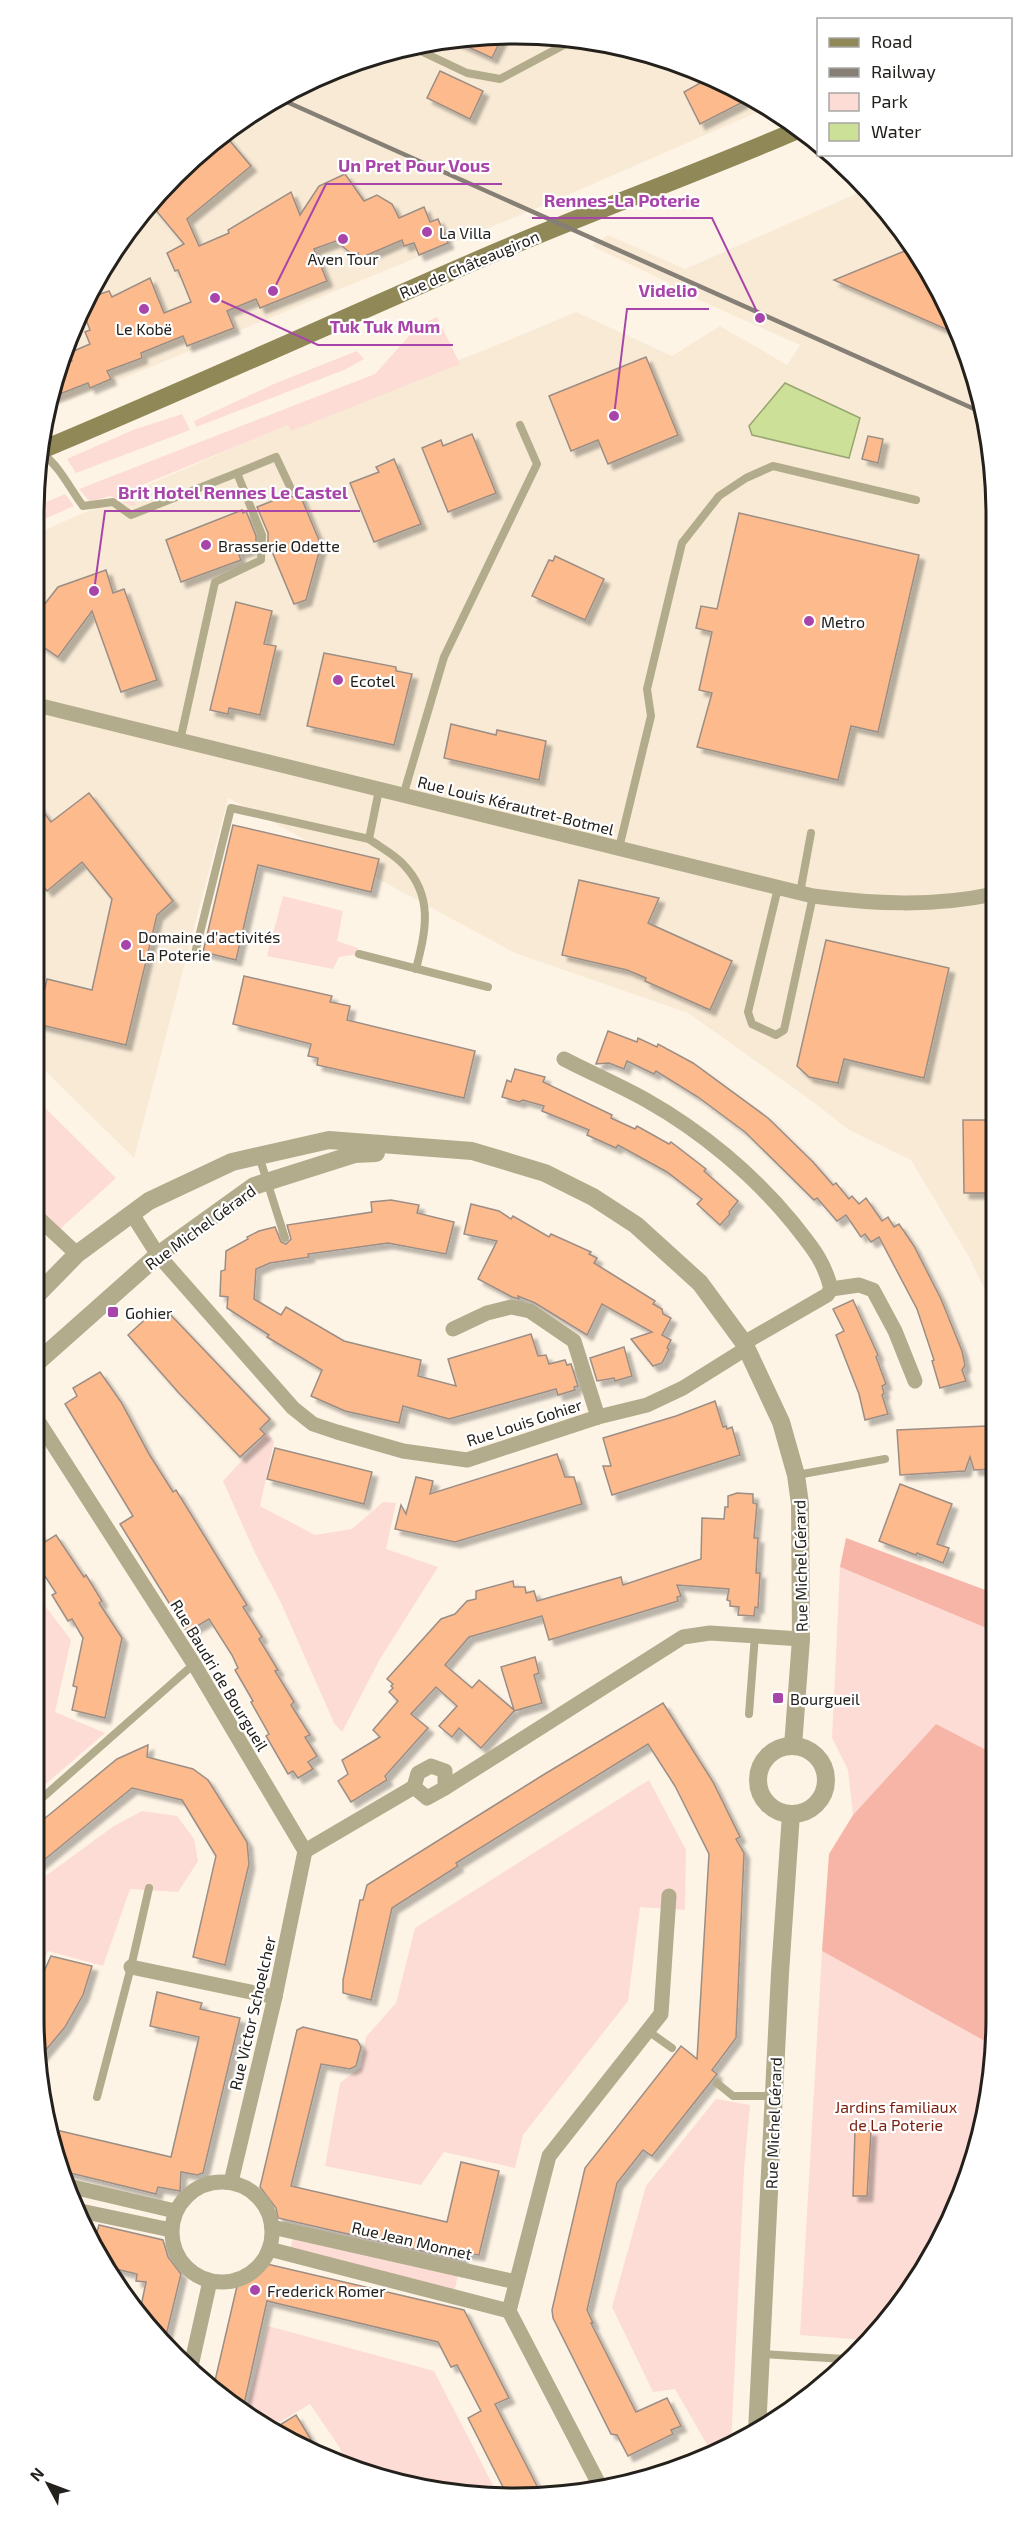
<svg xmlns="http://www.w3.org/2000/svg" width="1030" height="2532" viewBox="0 0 1030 2532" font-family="'Exo 2',sans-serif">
<defs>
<filter id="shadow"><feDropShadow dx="5.5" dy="5.5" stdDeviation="1.5" flood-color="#0004"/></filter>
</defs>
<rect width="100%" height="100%" fill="#fef4e6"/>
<!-- built -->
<g fill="#f8ead5">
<polygon points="483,34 578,37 670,58 769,107 547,204 51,408 58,360 97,274 152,197 221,133 302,83 390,50"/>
<polygon points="867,189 878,197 947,302 993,452 995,1311 969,1257 911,1160 849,1130 812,1101 688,1013 515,953 228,798 134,1158 33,1059 33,535 288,424 485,350 576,312 672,356 720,326 787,365 800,345 670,287 669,283 592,246 608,235 685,269"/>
</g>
<!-- green -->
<g fill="#fddcd5">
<polygon points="437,317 460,364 291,431 288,425 130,490 136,505 130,505 110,496 90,502 79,489 375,374 418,326"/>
<polygon points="357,351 364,359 344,370 196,427 194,421 276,383"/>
<polygon points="182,414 190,430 76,473 67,459 133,430"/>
<polygon points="65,494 74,506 33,524 34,507"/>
<polygon points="283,896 343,911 337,941 358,948 359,954 339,957 333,969 267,956"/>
<polygon points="33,1096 116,1178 60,1229 33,1203"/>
<polygon points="268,1432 274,1442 260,1506 315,1535 352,1529 383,1502 396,1503 386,1549 438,1567 380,1659 342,1732 334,1723 282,1605 255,1553 223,1481"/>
<polygon points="840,1567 996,1632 996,1755 936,1724 853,1815 848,1770 832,1738"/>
<polygon points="33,1590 71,1640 55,1712 105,1733 33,1795"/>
<polygon points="649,1780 686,1850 685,1910 640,1907 628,2001 523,2135 515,2168 444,2152 421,2185 325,2166 340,2083 361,2067 366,2037 396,2003 415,1928"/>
<polygon points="142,1811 177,1816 194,1839 198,1861 178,1892 130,1889 103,1966 48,1951 33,1983 33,1876 40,1880 114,1826"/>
<polygon points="822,1951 992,2045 972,2172 897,2311 866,2340 800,2335"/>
<polygon points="716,2099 750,2105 744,2170 731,2446 711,2456 709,2448 675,2389 653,2392 612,2307 646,2186"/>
<polygon points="293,2237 458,2275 453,2297 288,2258"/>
<polygon points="268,2326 434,2371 497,2493 452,2495 360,2474 344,2466 340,2448 310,2404 280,2422 254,2418 246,2411"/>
</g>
<!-- forest -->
<g fill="#f6b5a7">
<polygon points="846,1538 996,1594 996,1632 840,1567"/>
<polygon points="936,1724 996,1755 997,2017 992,2045 822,1951 829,1854 853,1815"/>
</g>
<!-- water -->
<polygon fill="#cde097" stroke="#9aa672" stroke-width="1.5" points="785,383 860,418 849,458 752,435 749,426"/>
<!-- building -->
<g fill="#fdba8d" stroke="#9c8e85" stroke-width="1.5" filter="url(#shadow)">
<polygon points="483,34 503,35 492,58 451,39"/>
<polygon points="440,71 483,91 470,119 427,98"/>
<polygon points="709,78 738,92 743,102 700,124 684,92"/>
<polygon points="224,134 251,166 187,219 199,246 229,233 228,230 291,192 300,215 319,186 345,174 364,201 377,195 392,204 399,218 424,207 430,222 438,219 448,243 419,255 414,243 404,246 402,240 360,258 358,253 353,255 336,241 314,249 327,281 260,308 256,299 227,311 234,328 187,346 183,336 141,353 142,358 107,371 111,379 90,388 88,383 52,397 57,367 72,361 69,353 90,344 85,332 90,330 82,309 86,299 109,291 112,297 150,278 164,313 191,302 178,270 175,271 167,253 184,244 149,202 187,165"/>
<polygon points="912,248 947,302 957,334 834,280"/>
<polygon points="646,357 678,435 608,464 598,440 571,451 549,396"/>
<polygon points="472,434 496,493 448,512 422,448 441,440 443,446"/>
<polygon points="868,436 883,439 878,463 862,459"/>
<polygon points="394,459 421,524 374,542 350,483 379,472 376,467"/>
<polygon points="298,490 321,545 306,600 294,604 268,542 268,533 257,507 287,495 294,497"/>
<polygon points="242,510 243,513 246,511 256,536 256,547 238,553 241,560 181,582 166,540"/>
<polygon points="739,513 919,555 878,732 851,726 838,780 697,747 712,693 699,690 712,632 696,628 701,606 717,609"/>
<polygon points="555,556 604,579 585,620 532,596 549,560 553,561"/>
<polygon points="106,570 113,593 124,589 157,680 121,692 92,611 58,657 33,640 33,619 58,587"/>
<polygon points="236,602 272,611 264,644 276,646 260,715 229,708 228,714 210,710"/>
<polygon points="324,653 396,667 396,671 412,674 394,745 307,726"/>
<polygon points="451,724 496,735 497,730 546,741 539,780 444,758"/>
<polygon points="89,793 173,901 157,915 126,1045 37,1024 47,979 92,990 112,899 82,862 47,891 33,873 33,798 51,822"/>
<polygon points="233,825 379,859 371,892 258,865 236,960 203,952"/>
<polygon points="579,880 659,898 648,923 732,961 710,1010 645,981 646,978 627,970 562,955"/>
<polygon points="826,940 949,968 924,1078 844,1059 838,1083 809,1077 797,1066"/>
<polygon points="244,976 332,996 330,1002 350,1006 347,1020 475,1051 464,1098 317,1065 318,1058 308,1056 311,1044 233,1024"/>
<polygon points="608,1031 637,1042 638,1038 657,1047 658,1044 693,1063 768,1118 813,1162 833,1185 836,1183 849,1199 852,1196 859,1204 866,1198 882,1221 888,1217 894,1227 899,1224 914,1246 941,1299 962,1351 965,1365 962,1370 966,1381 940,1388 932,1361 934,1360 917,1309 879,1237 871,1242 865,1234 861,1237 846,1215 837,1221 817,1198 814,1200 745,1132 698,1097 656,1071 654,1074 627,1061 624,1069 609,1063 596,1064"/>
<polygon points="515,1069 545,1077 543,1082 612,1115 611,1118 635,1129 637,1126 669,1144 671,1142 706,1169 704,1171 738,1201 729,1212 730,1214 720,1225 697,1204 702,1199 667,1172 618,1145 616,1148 587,1135 589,1130 542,1111 544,1106 523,1100 519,1102 502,1097 507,1080 511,1082"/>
<polygon points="963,1120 995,1120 995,1193 964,1193"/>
<polygon points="391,1200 419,1205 417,1213 454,1222 446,1254 388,1243 308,1254 309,1257 270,1263 256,1269 254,1299 281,1315 286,1307 344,1341 421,1360 418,1376 456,1386 448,1359 531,1334 538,1356 546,1355 549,1364 565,1360 567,1365 571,1364 578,1386 574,1387 575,1390 558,1395 556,1389 449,1419 403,1406 399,1423 345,1411 311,1396 322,1370 267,1337 269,1335 227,1308 228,1297 220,1296 221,1271 225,1270 226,1251 248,1239 247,1237 259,1231 275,1227 281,1242 286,1244 291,1239 287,1225 372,1212 371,1202"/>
<polygon points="471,1204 499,1211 511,1219 513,1216 549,1237 551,1234 591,1252 589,1254 597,1258 594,1263 655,1301 653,1304 662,1309 663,1314 671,1318 662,1335 671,1340 667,1348 669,1349 662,1363 653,1366 631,1339 652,1332 602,1304 587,1335 535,1303 518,1296 519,1299 512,1297 478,1279 497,1241 464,1234"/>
<polygon points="853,1300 878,1355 876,1357 886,1384 882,1386 884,1393 882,1395 888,1414 865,1420 859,1394 836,1335 844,1331 833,1309"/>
<polygon points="167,1311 270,1419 260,1429 265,1434 240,1457 178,1392 128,1335 151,1314 157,1320"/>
<polygon points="624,1347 632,1376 615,1381 614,1378 597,1381 590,1358"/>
<polygon points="100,1372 121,1402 149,1454 173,1492 176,1490 247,1605 243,1607 262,1637 259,1639 278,1670 275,1671 294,1702 291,1705 310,1735 305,1737 317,1756 308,1762 313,1769 298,1778 293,1771 288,1774 266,1736 269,1734 251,1702 253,1701 235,1670 238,1668 232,1655 209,1619 187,1632 120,1524 133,1516 65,1404 77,1396 73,1388"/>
<polygon points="715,1401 723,1427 726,1426 727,1429 732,1427 740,1455 612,1495 603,1466 611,1466 603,1438 676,1416"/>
<polygon points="986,1426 986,1432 995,1431 996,1469 974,1470 970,1457 965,1471 900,1475 897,1430"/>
<polygon points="275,1448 372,1472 364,1504 267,1479"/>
<polygon points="557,1454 565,1477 574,1477 582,1504 455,1542 395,1529 401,1505 406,1514 416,1477 433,1481 430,1494"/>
<polygon points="900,1484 952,1504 937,1544 949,1548 943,1563 917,1553 916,1555 879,1541"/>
<polygon points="737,1493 753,1494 753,1503 757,1504 754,1538 758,1538 756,1573 760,1573 758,1608 755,1607 754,1616 738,1615 739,1607 730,1606 730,1601 727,1600 729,1589 677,1585 681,1596 677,1597 678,1601 549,1640 542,1616 469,1637 445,1665 472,1688 479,1680 514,1710 501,1667 535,1657 539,1673 534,1675 542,1703 514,1711 481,1748 459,1728 452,1737 439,1726 457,1706 436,1687 411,1714 428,1728 385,1776 387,1780 351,1802 338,1781 348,1774 342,1760 380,1737 373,1730 398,1701 389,1692 393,1688 391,1686 393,1684 387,1679 441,1619 455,1614 467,1601 476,1599 476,1591 513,1581 514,1587 525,1587 526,1593 534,1591 537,1601 621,1577 623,1585 701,1559 702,1518 724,1519 725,1507 728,1507 728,1496"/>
<polygon points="33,1525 45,1542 56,1535 84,1577 86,1575 102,1601 99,1603 122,1638 105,1718 72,1710 77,1687 73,1686 83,1638 72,1619 68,1621 52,1595 56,1593 43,1573 33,1569"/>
<polygon points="663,1703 713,1782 740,1837 736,1839 744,1853 736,2038 712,2070 717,2074 652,2156 643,2150 617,2183 587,2310 593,2323 591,2323 636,2412 667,2398 681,2426 671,2430 673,2434 628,2456 617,2435 611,2434 553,2318 552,2310 585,2168 681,2046 697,2059 709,1854 675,1786 648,1744 456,1863 458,1866 392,1908 371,2000 343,1993 343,1980 360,1900 363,1900 367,1885 543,1775"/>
<polygon points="148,1745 147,1757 193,1769 208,1780 247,1842 249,1864 225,1965 193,1957 216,1856 182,1800 132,1788 33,1869 33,1828 117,1759"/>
<polygon points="51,1956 92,1966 83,1995 65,2027 40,2057 33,2017 33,1996"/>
<polygon points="157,1992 202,2003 200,2009 240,2018 203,2173 197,2175 181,2172 180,2191 158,2187 156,2194 58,2170 52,2129 171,2157 199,2037 150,2026"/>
<polygon points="303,2027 357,2040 361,2047 356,2066 350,2069 321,2064 291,2186 447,2222 461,2162 499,2171 479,2255 463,2253 461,2260 278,2218 276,2208 260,2187 297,2030"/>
<polygon points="855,2130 871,2131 867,2196 853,2196"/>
<polygon points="99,2225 163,2240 168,2257 181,2274 164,2344 152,2335 139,2316 146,2282 136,2281 137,2274 103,2266 97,2258 85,2229 97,2232"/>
<polygon points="267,2264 464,2310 509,2398 495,2404 540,2492 506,2493 468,2418 481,2411 457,2365 451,2367 438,2342 267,2301 243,2409 214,2385 237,2286 252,2278"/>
<polygon points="296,2415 321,2456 270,2431"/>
</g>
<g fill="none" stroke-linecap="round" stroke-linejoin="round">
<!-- service -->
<g stroke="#b2ac8c" stroke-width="8">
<polyline points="410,46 467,73 500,79 579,37"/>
<polyline points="782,114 793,131"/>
<path d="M43,454C61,468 70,489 83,506L113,502L131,515L237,473L262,535L261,560L215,582L180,741"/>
<polyline points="237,473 276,457 292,491"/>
<path d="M379,790L369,839C380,847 394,854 403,864C434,896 426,930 416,969"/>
<polyline points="403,796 444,657 537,464 520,425"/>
<polyline points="619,848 651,716 647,689 682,543 719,496 746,478 773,466 916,500"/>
<polyline points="778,888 748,1012 752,1024 776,1035 784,1030 813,896"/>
<polyline points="800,893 811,833"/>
<polyline points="196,949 231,808 369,839"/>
<polyline points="359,954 488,987"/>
<polyline points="259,1156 285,1238"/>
<polyline points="797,1475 885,1459"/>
<polyline points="749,1714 755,1635"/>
<polyline points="33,1806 194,1664"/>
<polyline points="648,2031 672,2048"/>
<polyline points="717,2083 733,2096 773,2096"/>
<polyline points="97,2097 131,1967 149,1888"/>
<polyline points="762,2354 845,2359"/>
<polyline points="697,2458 698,2463"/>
<polyline points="335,2462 338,2461"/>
</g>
<!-- minor -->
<g stroke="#b2ac8c" stroke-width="15">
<path d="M33,704L813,896C873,904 934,907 994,894"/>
<path d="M564,1059C591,1073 619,1085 646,1100C701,1131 753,1174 793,1223C811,1246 824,1260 831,1289L827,1295L744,1343"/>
<polyline points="33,1213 77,1254"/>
<polyline points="132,1214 158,1255 293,1408 313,1424 337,1432 403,1451 467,1460 598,1417 647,1405 683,1388 747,1348"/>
<polyline points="831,1289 859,1285 873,1290 895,1331 915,1381"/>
<polyline points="453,1329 487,1313 511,1307 530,1311 574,1341 598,1417"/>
<polyline points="33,1413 194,1664 305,1851 414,1787"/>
<polygon points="431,1766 445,1771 445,1788 427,1798 414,1787 418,1773"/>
<polyline points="445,1788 683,1637 710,1633 801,1639"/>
<polyline points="131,1967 275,1997"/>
<polyline points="231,2182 275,1997 305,1851"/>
<circle cx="222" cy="2232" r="50"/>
<polyline points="64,2185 175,2211"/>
<polyline points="76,2210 171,2230"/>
<polyline points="272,2227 516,2282"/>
<polyline points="269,2249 509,2311"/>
<polyline points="191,2366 210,2281"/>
<polyline points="602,2490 509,2311 549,2156 661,2014 669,1896"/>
</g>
<!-- tertiary -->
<g stroke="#b2ac8c" stroke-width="18">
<polyline points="33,1299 77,1254 149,1201 232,1162 329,1140 472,1151 545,1173 593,1197 636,1225 700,1283 744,1343 781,1422 796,1475 800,1504 801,1639 793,1746"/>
<polyline points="33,1366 158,1255 254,1186 355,1154 376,1153"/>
<circle cx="792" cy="1780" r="34"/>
<polyline points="757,2431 780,1973 791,1814"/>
</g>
<!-- secondary -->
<path stroke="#918858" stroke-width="18" d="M44,449C190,388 335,322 480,259C586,213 694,175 800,129"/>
<!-- rail -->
<polyline stroke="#867f76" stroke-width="4.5" points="278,98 981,412"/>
</g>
<!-- markers -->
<g fill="#a845aa" stroke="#fff" stroke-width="2">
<circle cx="427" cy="232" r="6"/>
<circle cx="343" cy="239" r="6"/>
<circle cx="144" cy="309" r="6"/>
<circle cx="206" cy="545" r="6"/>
<circle cx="809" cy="621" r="6"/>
<circle cx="338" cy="680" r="6"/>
<circle cx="126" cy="945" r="6"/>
<rect x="107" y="1306" width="12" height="12" rx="3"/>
<rect x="772" y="1692" width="12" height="12" rx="3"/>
<circle cx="255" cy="2290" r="6"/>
</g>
<g text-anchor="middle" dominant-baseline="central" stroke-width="4.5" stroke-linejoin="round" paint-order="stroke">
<!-- poi labels -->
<g font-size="16" fill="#24201b" stroke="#fff" text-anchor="start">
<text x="439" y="232">La Villa</text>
<text x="343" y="258" text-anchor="middle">Aven Tour</text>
<text x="144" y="328" text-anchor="middle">Le Kobë</text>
<text x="218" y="545">Brasserie Odette</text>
<text x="821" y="621">Metro</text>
<text x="350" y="680">Ecotel</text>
<text x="138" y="936">Domaine d'activités<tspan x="138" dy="18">La Poterie</tspan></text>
<text x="125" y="1312">Gohier</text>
<text x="790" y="1698">Bourgueil</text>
<text x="267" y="2290">Frederick Romer</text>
</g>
<!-- street labels -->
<g font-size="16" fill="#24201b" stroke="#fff">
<text transform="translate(469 264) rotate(-23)">Rue de Châteaugiron</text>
<text transform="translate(516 805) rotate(14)">Rue Louis Kérautret-Botmel</text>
<text transform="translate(200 1227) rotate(-36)">Rue Michel Gérard</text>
<text transform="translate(524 1422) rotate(-18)">Rue Louis Gohier</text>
<text transform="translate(800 1566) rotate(-91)">Rue Michel Gérard</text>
<text transform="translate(220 1675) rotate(59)">Rue Baudri de Bourgueil</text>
<text transform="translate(252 2013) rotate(-77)">Rue Victor Schoelcher</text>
<text transform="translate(773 2123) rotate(-88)">Rue Michel Gérard</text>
<text transform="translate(412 2240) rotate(13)">Rue Jean Monnet</text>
</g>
<!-- park labels -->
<g font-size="16" fill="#791e0d" stroke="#fff">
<text x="896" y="2106">Jardins familiaux<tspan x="896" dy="18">de La Poterie</tspan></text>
</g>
</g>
<!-- crop -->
<path d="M0 0H1030V2532H0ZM515 44H515A471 471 0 0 1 986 515V2017A471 471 0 0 1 515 2488H515A471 471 0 0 1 44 2017V515A471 471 0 0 1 515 44Z" fill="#fff" fill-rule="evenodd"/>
<path fill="none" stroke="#24201b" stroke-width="3" d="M515 44H515A471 471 0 0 1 986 515V2017A471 471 0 0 1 515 2488H515A471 471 0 0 1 44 2017V515A471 471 0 0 1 515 44Z"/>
<!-- callouts -->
<path fill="none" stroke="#a845aa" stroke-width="2" d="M273 291L326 184H502M760 318L712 218H532M614 416L627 309H709M215 298L318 345H453M94 591L105 511H360"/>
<g fill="#a845aa" stroke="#fff" stroke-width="2">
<circle cx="273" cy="291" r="6"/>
<circle cx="760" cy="318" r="6"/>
<circle cx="614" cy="416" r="6"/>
<circle cx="215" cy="298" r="6"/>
<circle cx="94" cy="591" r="6"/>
</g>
<g font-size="18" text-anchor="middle" font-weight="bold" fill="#a845aa" stroke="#fff" stroke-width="4.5" stroke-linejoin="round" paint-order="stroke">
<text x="414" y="172">Un Pret Pour Vous</text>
<text x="622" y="207">Rennes-La Poterie</text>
<text x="668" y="297">Videlio</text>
<text x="385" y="333">Tuk Tuk Mum</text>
<text x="233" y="499">Brit Hotel Rennes Le Castel</text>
</g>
<!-- legend -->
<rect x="817" y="18" width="195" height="138" fill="#ffffff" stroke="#a7a6a4" stroke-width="1.5"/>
<rect x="829" y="38" width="30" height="9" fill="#918858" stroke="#a7a6a4" stroke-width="1.5"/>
<text x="871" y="48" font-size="18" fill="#24201b">Road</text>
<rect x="829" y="68" width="30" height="9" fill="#867f76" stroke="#a7a6a4" stroke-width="1.5"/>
<text x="871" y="78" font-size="18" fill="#24201b">Railway</text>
<rect x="829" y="93" width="30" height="18" fill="#fddcd5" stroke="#a7a6a4" stroke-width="1.5"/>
<text x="871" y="108" font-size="18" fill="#24201b">Park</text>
<rect x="829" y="123" width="30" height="18" fill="#cde097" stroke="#a7a6a4" stroke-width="1.5"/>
<text x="871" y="138" font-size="18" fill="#24201b">Water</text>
<!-- north arrow -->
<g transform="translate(48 2484) rotate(311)" stroke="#ffffff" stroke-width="4.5" paint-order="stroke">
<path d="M0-4.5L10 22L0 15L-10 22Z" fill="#24201b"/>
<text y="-9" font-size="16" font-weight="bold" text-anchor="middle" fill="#24201b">N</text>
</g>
</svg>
